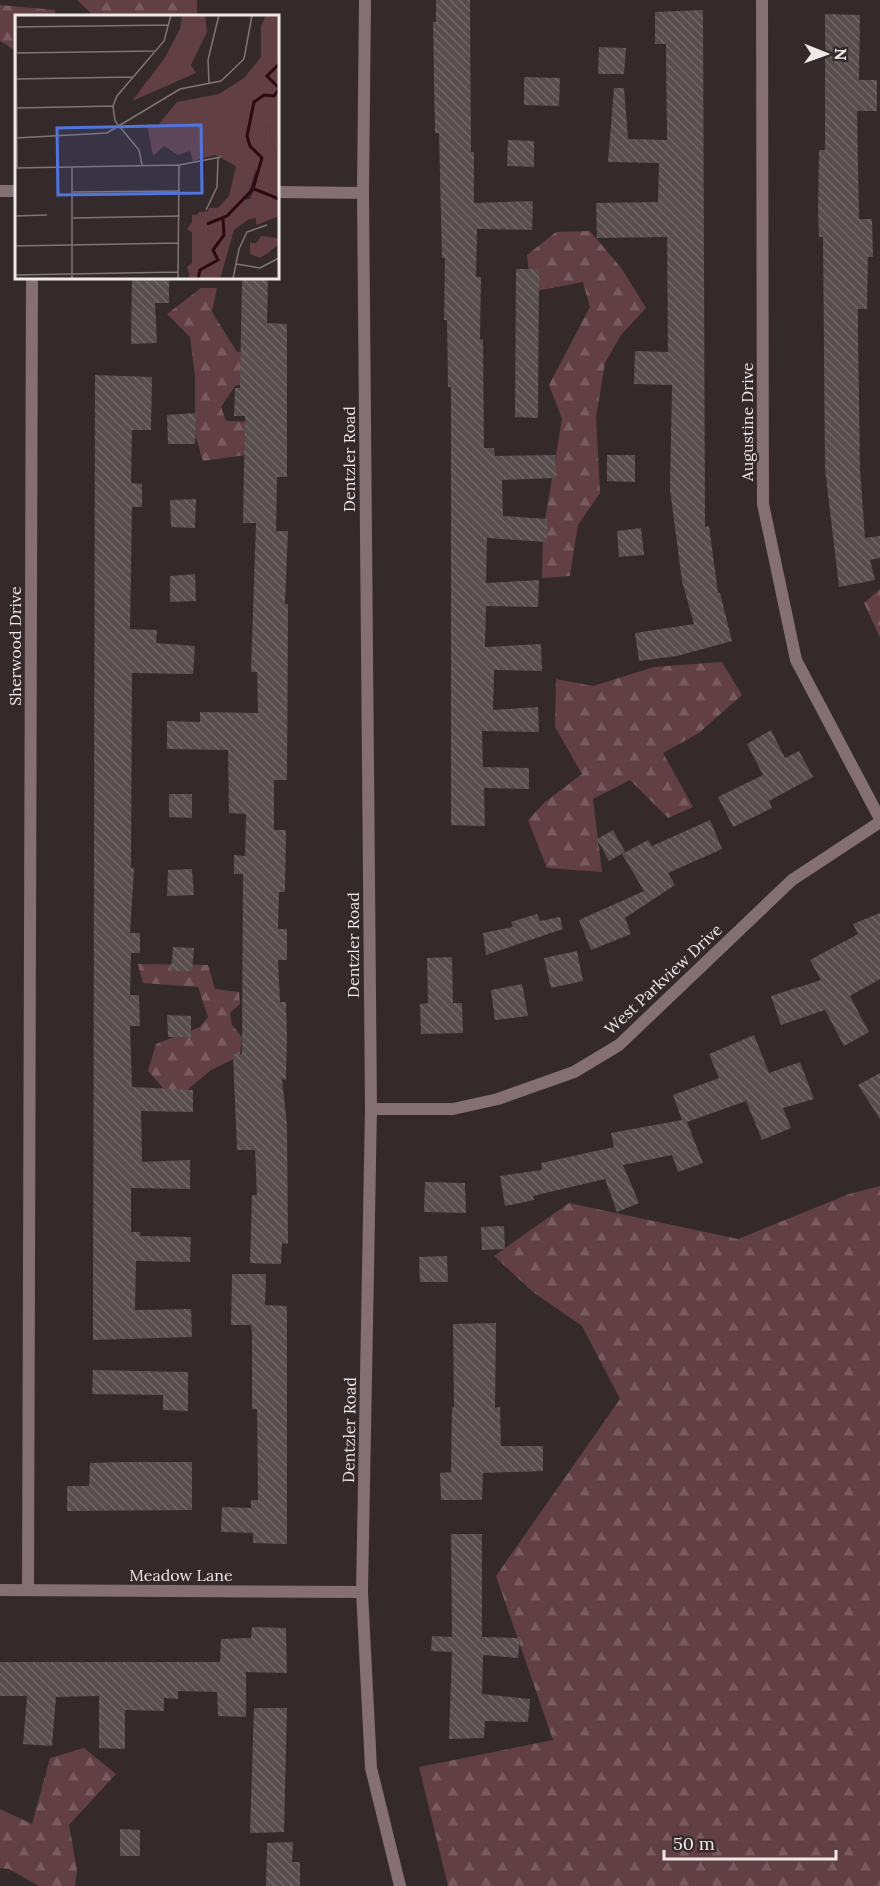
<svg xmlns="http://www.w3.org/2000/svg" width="880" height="1886" viewBox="0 0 880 1886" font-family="Lora,serif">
<defs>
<pattern id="forest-firs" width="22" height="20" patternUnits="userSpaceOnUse" patternTransform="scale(1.5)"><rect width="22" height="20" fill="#613f45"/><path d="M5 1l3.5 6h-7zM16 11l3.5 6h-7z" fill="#785b60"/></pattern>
<pattern id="building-back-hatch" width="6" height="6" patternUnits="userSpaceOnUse" patternTransform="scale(1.5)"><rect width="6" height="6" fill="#584d4f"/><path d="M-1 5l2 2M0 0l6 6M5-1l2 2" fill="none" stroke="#706768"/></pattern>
</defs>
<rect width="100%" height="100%" fill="#342a2c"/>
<!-- forest -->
<g fill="url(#forest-firs)">
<polygon points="77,0 197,0 197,16 94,16"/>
<polygon points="0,5 55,10 55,16 16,16 16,51 0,41"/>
<polygon points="590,231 622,269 646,308 621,335 605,363 596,417 600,493 578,525 570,576 542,578 543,532 562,419 549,385 590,307 583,282 531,292 527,255 556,232"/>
<polygon points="201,288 217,288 212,312 237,352 257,350 273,375 235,386 221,407 226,421 261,422 260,453 203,461 195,434 195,376 190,337 167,314"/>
<polygon points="880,589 880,638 864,603"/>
<polygon points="722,662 742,695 699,733 663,753 693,807 668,818 630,780 593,799 602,872 547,868 528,820 545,802 582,774 555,727 556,679 593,686 654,667"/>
<polygon points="138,964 208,965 215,989 239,992 240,1004 230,1013 232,1025 242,1037 240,1056 211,1070 187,1090 166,1091 148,1071 156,1044 200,1027 208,1017 198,987 143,983"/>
<polygon points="880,1186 880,1886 448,1886 419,1767 553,1740 496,1576 620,1399 582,1326 533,1292 494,1256 569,1203 738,1239 849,1194"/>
<polygon points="84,1748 116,1774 69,1825 77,1870 75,1886 39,1886 9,1869 0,1868 0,1809 32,1824 50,1758"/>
</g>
<!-- building -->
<g fill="url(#building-back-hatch)">
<polygon points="436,0 470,0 471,152 474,152 474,203 533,201 532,230 477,229 476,277 481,277 480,340 483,339 484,448 494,448 495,456 555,455 556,478 502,480 503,516 547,519 547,542 487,538 486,583 539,580 538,607 486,606 485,647 541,644 542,671 494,670 493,710 538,707 539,732 482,731 483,767 529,768 529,789 484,788 485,826 451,825 451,387 448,387 447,320 444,320 445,258 442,258 439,133 435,133 433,22 436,22"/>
<polygon points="703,10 705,527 709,526 718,593 720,593 732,641 677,656 639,661 635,633 694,624 682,581 670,489 672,385 634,384 635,351 668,352 667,237 597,238 596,203 658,202 659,163 608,162 614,88 624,88 628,139 667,140 666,44 655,44 655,12"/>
<polygon points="825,14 860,15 859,80 877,80 877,111 857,111 859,219 872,219 873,257 868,257 867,309 858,309 858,332 860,470 865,538 880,536 880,558 870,560 875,580 839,587 825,469 823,237 819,237 818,211 819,150 825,150"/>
<polygon points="599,47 626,48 624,74 598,74"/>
<polygon points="524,77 560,78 559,106 524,105"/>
<polygon points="508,140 534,141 534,167 507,166"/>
<polygon points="516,269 539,269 538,418 515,417"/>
<polygon points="132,278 169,278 169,303 155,303 157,343 131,344"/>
<polygon points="242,278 268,278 267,323 287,324 287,477 277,477 276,531 288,531 285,604 288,604 287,780 274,780 274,830 286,830 285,892 279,892 278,929 287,929 287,960 278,960 280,1002 286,1002 287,1036 286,1080 282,1079 287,1125 288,1244 282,1243 281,1264 250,1263 252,1195 257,1195 255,1150 237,1150 233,1054 242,1054 243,874 234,874 234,855 245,856 246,814 229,813 228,750 167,749 167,721 200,722 200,712 258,713 257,672 251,672 256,523 243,523 245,416 234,416 235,388 240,388"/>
<polygon points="95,375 152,377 151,430 132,430 131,483 142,484 142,507 132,507 130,629 157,630 156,643 195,646 193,674 132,673 131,868 134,868 130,933 140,933 140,953 131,953 130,995 139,995 140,1026 130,1026 132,1087 193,1090 193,1112 141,1111 142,1162 190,1160 190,1189 131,1188 131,1232 140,1232 140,1236 191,1237 190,1262 136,1261 135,1310 191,1309 192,1337 93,1340"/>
<polygon points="196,413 195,444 168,444 167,415"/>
<polygon points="607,455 635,455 635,482 607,481"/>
<polygon points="196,499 195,528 171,527 170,500"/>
<polygon points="641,528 644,555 619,557 617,531"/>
<polygon points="195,574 196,601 170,602 170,576"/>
<polygon points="771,730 785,758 799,751 813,777 769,801 772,808 733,827 718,797 763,775 747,744"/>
<polygon points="169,794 192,794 192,818 169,817"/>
<polygon points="710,820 722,849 668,873 675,885 625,918 631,934 591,950 579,920 644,891 622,854 648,840 652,846"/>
<polygon points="613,830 625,852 609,861 597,839"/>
<polygon points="192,869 194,895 167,896 168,870"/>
<polygon points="880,913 880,979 850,996 869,1032 844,1046 825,1010 781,1025 771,996 821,980 810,960 858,934 853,924"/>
<polygon points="537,914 540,921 560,917 563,929 486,955 483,933 513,927 511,922"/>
<polygon points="173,947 194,948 192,971 171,971"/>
<polygon points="577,951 583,981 551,988 544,958"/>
<polygon points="452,957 453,1003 462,1003 463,1033 421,1034 420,1004 428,1003 427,958"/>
<polygon points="522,984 528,1016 495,1020 491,990"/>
<polygon points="167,1015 191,1016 191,1037 168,1037"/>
<polygon points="754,1035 769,1073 800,1062 814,1099 783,1108 791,1128 762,1140 746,1101 687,1122 703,1163 678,1172 672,1155 623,1165 639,1203 617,1212 605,1179 533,1196 534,1200 505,1206 500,1176 542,1170 541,1163 614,1147 611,1133 682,1120 673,1095 719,1078 709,1054"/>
<polygon points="880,1073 880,1119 858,1085"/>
<polygon points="425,1182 465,1183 466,1213 424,1212"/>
<polygon points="504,1226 505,1249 482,1250 481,1227"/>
<polygon points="447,1256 448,1282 420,1282 419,1257"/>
<polygon points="232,1274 266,1274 265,1305 287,1306 287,1544 253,1543 253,1533 221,1532 222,1507 251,1508 251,1500 258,1500 257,1409 252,1409 252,1333 251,1325 231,1325"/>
<polygon points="496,1323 495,1408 500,1407 501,1446 543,1446 543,1471 483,1473 482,1500 441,1500 440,1473 451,1472 452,1407 454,1408 453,1324"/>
<polygon points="93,1370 188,1372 188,1411 163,1410 163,1395 92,1394"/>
<polygon points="123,1462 192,1462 192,1510 67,1511 67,1486 89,1486 90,1463"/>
<polygon points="451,1534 482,1534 482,1637 520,1638 518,1658 483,1655 482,1694 530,1699 528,1722 485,1721 484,1738 449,1739 452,1652 431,1651 432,1636 452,1637"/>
<polygon points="252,1627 286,1628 287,1673 246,1672 246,1717 218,1716 217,1692 178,1691 178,1699 164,1698 164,1711 125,1710 125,1749 99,1748 99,1696 56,1697 52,1746 23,1744 27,1696 0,1696 0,1662 220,1662 221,1639 251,1638"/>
<polygon points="254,1708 287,1708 284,1832 250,1833"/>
<polygon points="120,1829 140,1830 140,1856 120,1856"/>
<polygon points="293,1842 292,1862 300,1862 300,1886 266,1886 267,1843"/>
</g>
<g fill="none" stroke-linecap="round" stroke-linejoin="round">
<!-- street -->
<g stroke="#846f72" stroke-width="12">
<polyline points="365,0 363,193 371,1109 362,1592 371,1768 400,1886"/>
<polyline points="762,0 763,504 796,660 880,819"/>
<polyline points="0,191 16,191"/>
<polyline points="278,192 363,193"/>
<polyline points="371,1109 453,1109 498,1099 574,1072 619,1045 792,880 880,822"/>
<polyline points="0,1590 362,1592"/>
<polyline points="28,1590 32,278"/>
</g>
</g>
<g text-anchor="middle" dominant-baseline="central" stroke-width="4.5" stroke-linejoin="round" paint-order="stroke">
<!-- street labels -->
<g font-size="16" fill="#f0e9ea" stroke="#342a2c">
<text transform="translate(747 422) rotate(-90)">Augustine Drive</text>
<text transform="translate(349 459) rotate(-90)">Dentzler Road</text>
<text transform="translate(15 646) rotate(-90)">Sherwood Drive</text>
<text transform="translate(353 945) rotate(-90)">Dentzler Road</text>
<text transform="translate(663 979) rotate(-43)">West Parkview Drive</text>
<text transform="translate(349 1430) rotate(-89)">Dentzler Road</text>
<text x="181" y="1575">Meadow Lane</text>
</g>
</g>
<!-- overview -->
<g transform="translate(15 15)">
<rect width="264" height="264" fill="#342a2c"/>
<path d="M257,109H264V148L254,115Z" fill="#613f45"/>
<path d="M167,0H190L192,17L176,50L181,58L117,86L149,44L165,14ZM251,0H264L233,131L245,141L233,179L214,197L198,198L214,181L221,151L200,140L178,146L175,136L163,140L149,131L138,141L132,109L143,110L162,87L204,79L229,63L246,42V11ZM264,77V109H257L254,115L264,148V201L244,209H241V203L234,204L219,215L205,264H175L172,252L178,247V218L172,214L184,197L220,195L226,185L235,184L249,151L235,125ZM264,217V229L253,238L245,243L235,239V228H241L246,221L263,223Z" fill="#613f45"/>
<path d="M254,0H264V100H252L260,170L264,168V198H253V205L242,210V199H218L204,264H177V200L192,199L194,193L243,192L240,135L211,143L219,100L210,138L203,140V101H177L176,94L225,74L252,42L250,11Z" fill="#613f45"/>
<path fill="none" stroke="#2d0913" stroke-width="3" d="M264,73L252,61L264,49M238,173L247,143L235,131L232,121L239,87L249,80L259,81L264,74M239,174L264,184M192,209L212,201L238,174M183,264L185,255L203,245L198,235L209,220L208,204"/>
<path fill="none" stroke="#7f7678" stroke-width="1.5" d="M1,0L2,152M0,12L153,10M0,38L141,36M0,64L118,62M194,68L193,45L204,0M1,93L98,91M0,123L92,118L165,74L206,66L229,44L237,0M127,150L124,135L100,106L98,91L102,81L149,26L156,0M0,153L164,150L206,142M58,177L165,176M191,195L202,172L203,143M0,201L32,200M58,203L165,201M0,231L163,228M221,249L245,253L264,243M0,260L163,257M57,264V152M163,264L164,150M218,264L224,234L232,217L252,210"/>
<path fill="#5275dc" fill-opacity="0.15" stroke="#5275dc" stroke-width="3" d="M186,110L187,178L43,180L42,113Z"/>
<rect width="264" height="264" fill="none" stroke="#f0e9ea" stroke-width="3"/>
</g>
<!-- north arrow -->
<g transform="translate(826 54) rotate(91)" stroke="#342a2c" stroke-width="4.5" paint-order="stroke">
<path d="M0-4.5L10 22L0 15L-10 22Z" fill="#f0e9ea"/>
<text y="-9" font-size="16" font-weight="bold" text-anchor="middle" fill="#f0e9ea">N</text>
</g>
<!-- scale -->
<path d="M664 1850v9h172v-9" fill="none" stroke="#f0e9ea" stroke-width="3"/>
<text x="673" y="1850" font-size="18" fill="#f0e9ea" stroke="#342a2c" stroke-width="4.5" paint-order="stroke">50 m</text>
</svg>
